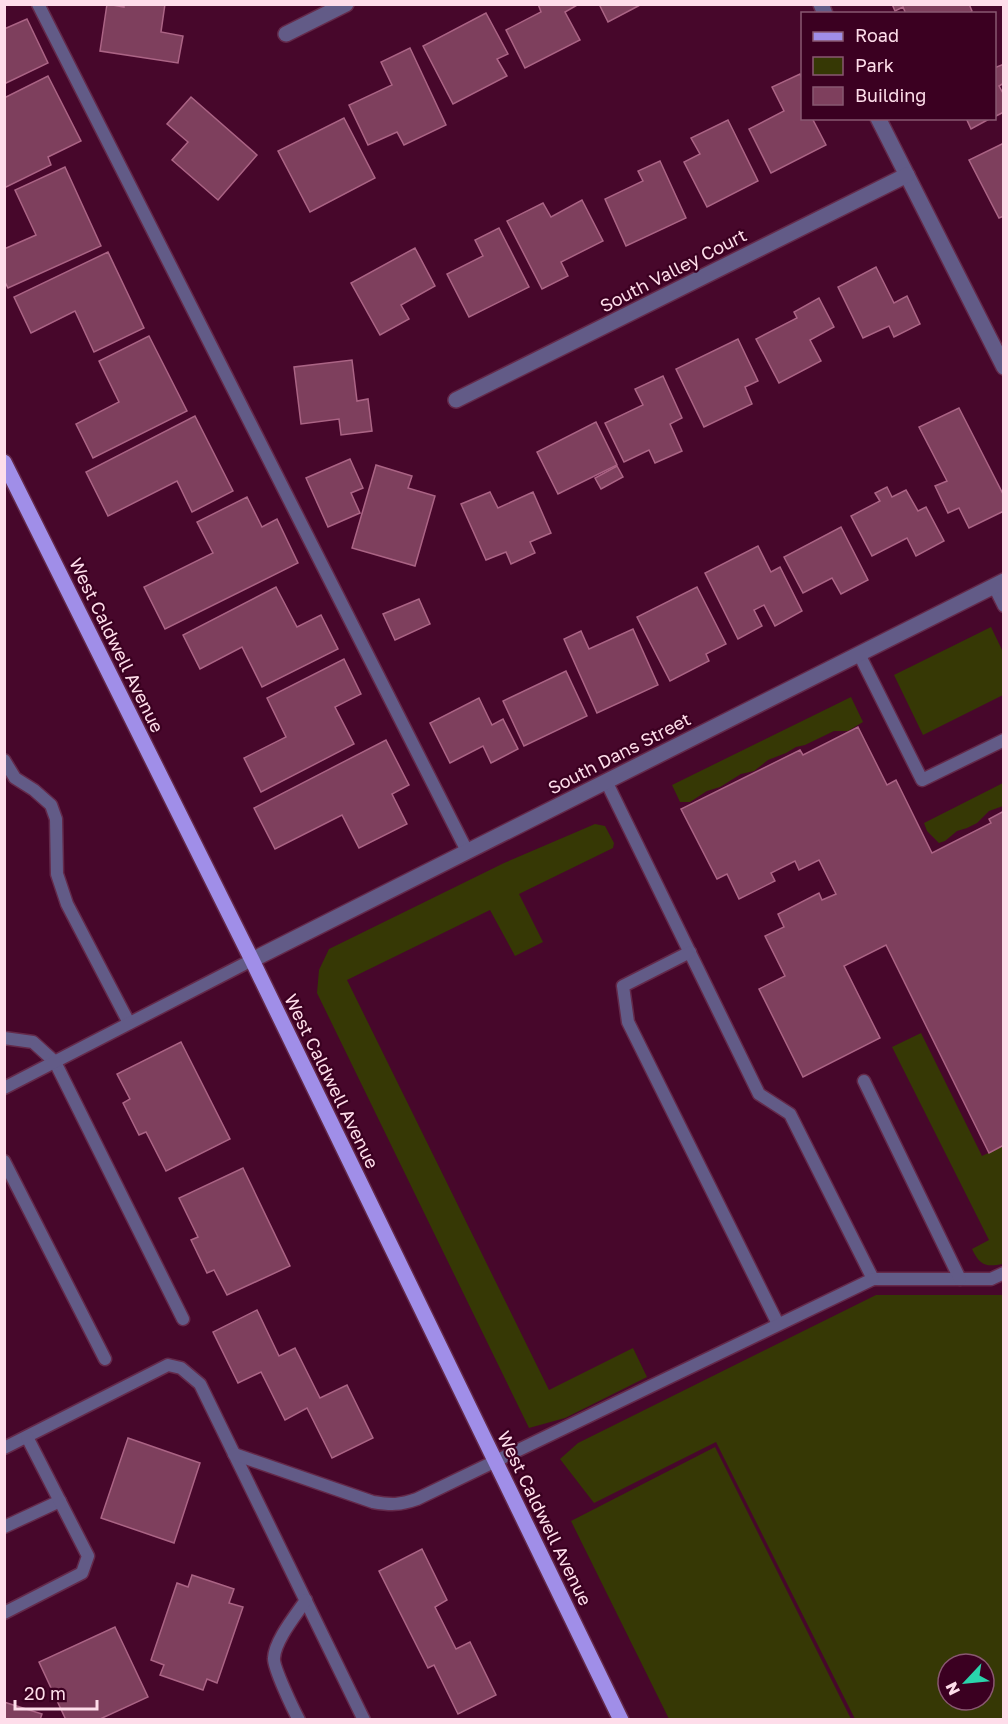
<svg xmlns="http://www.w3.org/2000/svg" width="1008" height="1724" viewBox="0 0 1008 1724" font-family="'Golos Text',sans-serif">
<rect width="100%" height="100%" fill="#47072b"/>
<!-- green -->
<g fill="#363805" fill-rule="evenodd">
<polygon points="991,627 1003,652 1003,695 923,735 894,675"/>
<polygon points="851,697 863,722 848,731 834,731 805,745 796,747 786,753 768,760 754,771 741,774 720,787 707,791 690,802 680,802 672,785"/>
<polygon points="1003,783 1003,806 989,811 977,823 967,828 957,831 945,841 939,843 927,831 924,823"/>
<polygon points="595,824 605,826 614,843 613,848 519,894 543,942 515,956 490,910 347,980 549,1390 633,1348 647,1377 565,1418 529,1428 317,993 319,970 329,949 504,863"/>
<path d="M921,1033L982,1156L1003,1146V1264C986,1267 980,1266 972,1249L989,1240L892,1047Z"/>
<path d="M876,1295H1003V1719H855L716,1442L594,1503L560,1459L578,1443ZM948,1664H984V1700H948Z"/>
<polygon points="715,1447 851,1719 669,1719 571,1521"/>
</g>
<!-- building -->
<g fill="#7e3f5d" stroke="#ab6485" stroke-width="1.5">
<polygon points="107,4 124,7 124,4 165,4 161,32 183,36 178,63 100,51"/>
<polygon points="538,4 579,4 565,12 580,40 525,68 506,30 541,12"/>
<polygon points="599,4 642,4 608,22"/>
<polygon points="892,4 969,4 972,11 968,14 906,14 903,7 895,11"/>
<polygon points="486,13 508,54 497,59 507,76 453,104 423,46"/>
<polygon points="27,19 48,63 4,84 4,29"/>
<polygon points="410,48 446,125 404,145 397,132 368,145 349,105 392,85 381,62"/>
<polygon points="1004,64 1004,83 999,86 1004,95 1004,112 994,117 994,68"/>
<polygon points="800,74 802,79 802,118 812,118 826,145 771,173 749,129 784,111 772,87"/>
<polygon points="48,76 81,141 48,157 51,165 4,188 4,98"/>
<polygon points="191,97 257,155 218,200 172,160 188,142 167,124"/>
<polygon points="344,118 375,178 310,212 278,151"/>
<polygon points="966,118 991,118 971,129"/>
<polygon points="728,120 758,181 707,207 684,162 700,154 691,138"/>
<polygon points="1004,143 1004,216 999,218 969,160"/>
<polygon points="660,161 686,218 626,246 605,199 643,181 638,171"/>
<polygon points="65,167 101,246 8,288 4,280 4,249 36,235 15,190"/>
<polygon points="582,200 603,241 561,262 568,276 542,289 507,221 543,203 551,217"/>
<polygon points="499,228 529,287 469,317 447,274 483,256 475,240"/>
<polygon points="415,248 435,286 401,305 409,319 380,335 351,283"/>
<polygon points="108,252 144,328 94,352 75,311 31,333 14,297"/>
<polygon points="876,267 894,303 907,296 920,324 894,337 889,326 863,338 838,287"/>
<polygon points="819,298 834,327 810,340 821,361 779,383 756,339 797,318 794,312"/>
<polygon points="149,336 187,411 93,458 76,424 119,402 99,361"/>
<polygon points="738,339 758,381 745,387 752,404 704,427 676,369"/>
<polygon points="352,360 357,401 368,399 372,431 341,435 339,419 301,424 294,367"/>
<polygon points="663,376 682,418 670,424 682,451 655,463 649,450 624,462 605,423 643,405 635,389"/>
<polygon points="959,408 1004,496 1004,511 969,528 959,508 948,513 935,486 947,481 919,427"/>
<polygon points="195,416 233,491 192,512 177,481 108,516 86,472"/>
<polygon points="596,422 617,465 558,494 537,452"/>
<polygon points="350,459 363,488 351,493 360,513 328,527 306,478"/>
<polygon points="376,465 412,476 408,488 435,496 415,566 352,548"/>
<polygon points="617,466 623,477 601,489 595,478"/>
<polygon points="887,487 892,497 906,490 918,511 926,507 944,541 916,556 907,538 872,556 851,516 880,501 875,493"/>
<polygon points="490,492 498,508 533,492 551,533 530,542 535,553 511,564 506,552 486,560 461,504"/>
<polygon points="247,497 262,527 277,519 298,563 165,629 144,587 213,553 197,522"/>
<polygon points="841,527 868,580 841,594 832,578 803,593 784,557"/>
<polygon points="758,546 771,572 780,567 802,611 775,626 764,605 754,610 762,626 738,639 705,573"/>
<polygon points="276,587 297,627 321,615 338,649 262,687 242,647 200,669 183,635"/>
<polygon points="697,587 726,644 706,654 709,661 670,681 637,617"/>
<polygon points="419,599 430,624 395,640 383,614"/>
<polygon points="633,629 658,685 597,713 564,639 581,631 589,649"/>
<polygon points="344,659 361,694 335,707 354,744 261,792 244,758 286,737 267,698"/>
<polygon points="566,671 587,716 524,746 503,701"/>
<polygon points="479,698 492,725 503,719 518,749 491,763 483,746 450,763 430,723"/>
<polygon points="858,727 887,785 896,780 932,853 991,823 989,819 1004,811 1004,1145 989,1153 886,945 844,966 880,1038 803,1077 759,989 785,976 765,936 784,927 778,914 819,893 822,900 836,894 819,860 799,870 795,861 771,873 775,881 739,899 727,874 717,879 681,809 800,750 803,755"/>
<polygon points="386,740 409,785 392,794 407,824 359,848 342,815 275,849 254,808"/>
<polygon points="181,1042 230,1139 166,1171 146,1132 139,1135 123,1103 130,1099 117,1074"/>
<polygon points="243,1168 290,1266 227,1295 214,1270 207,1273 191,1240 198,1237 179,1198"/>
<polygon points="257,1310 279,1356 295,1348 320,1398 347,1385 373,1438 332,1458 307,1408 285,1420 261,1372 238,1383 213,1332"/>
<polygon points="128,1438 200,1463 174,1543 101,1518"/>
<polygon points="422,1549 447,1600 435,1607 456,1649 470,1642 496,1695 458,1714 434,1665 428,1668 379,1571"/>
<polygon points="192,1575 234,1589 229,1603 243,1607 217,1683 207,1679 203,1690 160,1675 164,1665 151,1660 177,1583 188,1587"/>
<polygon points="115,1627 148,1697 98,1720 66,1720 39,1662"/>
<polygon points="4,1702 42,1714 40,1720 4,1720"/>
</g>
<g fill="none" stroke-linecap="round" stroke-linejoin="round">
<!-- service casing -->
<g stroke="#64294a" stroke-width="15">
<g id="service">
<polyline points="38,4 467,851"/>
<polyline points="994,586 1004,606"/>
<polyline points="859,654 922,780 1004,740"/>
<polyline points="4,760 15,778 34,790 51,805 56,819 57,874 67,904 129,1023"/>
<polyline points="606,781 759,1094 790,1114 873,1279 991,1279 1004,1273"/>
<polyline points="690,952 623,986 628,1022 778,1324"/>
<polyline points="4,1038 33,1042 55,1062 183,1319"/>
<polyline points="864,1081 960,1279"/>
<polyline points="4,1088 252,960"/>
<polyline points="4,1161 105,1359"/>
<polyline points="4,1448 168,1365 181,1368 200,1384 364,1720"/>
<path d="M234,1454L373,1502C391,1505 400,1505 417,1499L873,1279"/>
<polyline points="4,1527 60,1501"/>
<polyline points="4,1613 82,1573 88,1556 27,1437"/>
<path d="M299,1720C293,1709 273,1667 274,1658C275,1640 296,1615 306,1600"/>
</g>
</g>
<!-- minor casing -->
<g stroke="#64294a" stroke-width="18">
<g id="minor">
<polyline points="821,4 825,14"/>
<polyline points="286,34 346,4"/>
<polyline points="878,118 1004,367"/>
<polyline points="456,400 907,175"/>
<polyline points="252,960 1004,581"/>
</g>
</g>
<!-- primary casing -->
<g stroke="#64294a" stroke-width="18">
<polyline id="primary" points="4,462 252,960 621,1720"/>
</g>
<!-- service -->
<use href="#service" stroke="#625b87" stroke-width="12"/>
<!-- minor -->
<use href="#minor" stroke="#625b87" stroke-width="15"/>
<!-- primary -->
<use href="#primary" stroke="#a08ee8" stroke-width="15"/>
</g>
<g text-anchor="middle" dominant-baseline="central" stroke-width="4.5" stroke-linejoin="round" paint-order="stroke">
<!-- street labels -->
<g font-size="18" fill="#feddea" stroke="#3b0021">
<text transform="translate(673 270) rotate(-27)">South Valley Court</text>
<text transform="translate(117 645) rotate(64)">West Caldwell Avenue</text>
<text transform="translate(619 753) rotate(-27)">South Dans Street</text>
<text transform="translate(332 1081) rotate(64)">West Caldwell Avenue</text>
<text transform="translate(545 1518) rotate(64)">West Caldwell Avenue</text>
</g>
</g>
<!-- border -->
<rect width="1008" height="1724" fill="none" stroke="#feddea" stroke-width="12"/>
<!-- legend -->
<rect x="801" y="12" width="195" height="108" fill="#3b0021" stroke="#895871" stroke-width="1.5"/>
<rect x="813" y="32" width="30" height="9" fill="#a08ee8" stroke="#895871" stroke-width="1.5"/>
<text x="855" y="42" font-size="18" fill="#feddea">Road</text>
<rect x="813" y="57" width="30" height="18" fill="#363805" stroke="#895871" stroke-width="1.5"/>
<text x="855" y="72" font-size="18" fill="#feddea">Park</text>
<rect x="813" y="87" width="30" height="18" fill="#7e3f5d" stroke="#895871" stroke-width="1.5"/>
<text x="855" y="102" font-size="18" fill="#feddea">Building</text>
<!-- north arrow -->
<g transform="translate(966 1682) rotate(244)"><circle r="28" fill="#3b0021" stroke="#895871" stroke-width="1.5"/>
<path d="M0-4.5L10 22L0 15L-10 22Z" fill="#2ad5ac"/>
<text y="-9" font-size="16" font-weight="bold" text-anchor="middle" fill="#feddea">N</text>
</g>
<!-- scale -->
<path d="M15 1700v9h82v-9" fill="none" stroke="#feddea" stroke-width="3"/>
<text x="24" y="1700" font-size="18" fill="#feddea" stroke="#3b0021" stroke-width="4.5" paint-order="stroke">20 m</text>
</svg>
